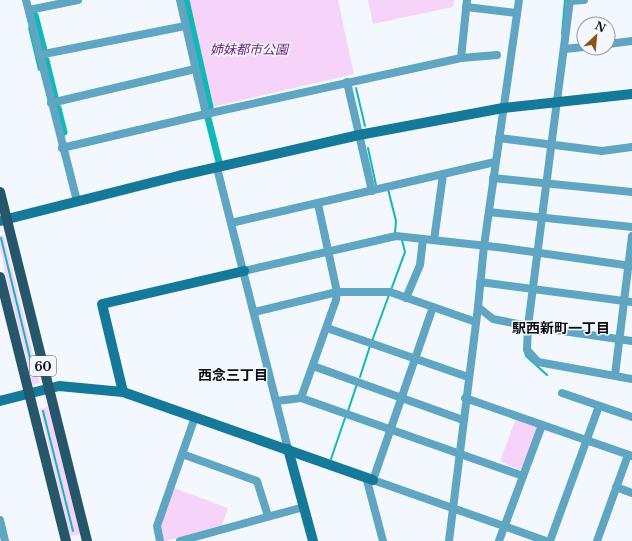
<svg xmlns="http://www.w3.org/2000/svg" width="632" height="541" viewBox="0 0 632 541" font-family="'Libre Baskerville','Noto Sans JP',serif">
<rect width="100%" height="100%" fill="#f3f7fe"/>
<!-- green -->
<g fill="#f6d4fa">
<polygon points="187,0 338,0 354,74 212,107"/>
<polygon points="368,0 454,0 453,7 373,24"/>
<polygon points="4,235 40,383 33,385 7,281 0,247 0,236"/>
<polygon points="48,407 80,534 70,536 40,409"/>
<polygon points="517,416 538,427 523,468 519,470 500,461"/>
<polygon points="174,488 228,508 222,525 166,541 162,539 161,525"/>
</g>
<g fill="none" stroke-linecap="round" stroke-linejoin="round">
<!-- stream -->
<g stroke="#10b9b9" stroke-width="2">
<polyline points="29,28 39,70"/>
<polyline points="562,34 565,0"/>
<polyline points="356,88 365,126"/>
<polyline points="368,148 376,185"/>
<polyline points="388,189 396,221 395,233"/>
<polyline points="1,238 34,374"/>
<polyline points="391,290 405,252 402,240"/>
<polyline points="372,341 389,295"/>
<polyline points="525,352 526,356 547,375"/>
<polyline points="360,377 370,346"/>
<polyline points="43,411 73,531"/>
<polyline points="348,411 357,384"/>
<polyline points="331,459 345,418"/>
</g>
<!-- canal -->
<g stroke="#10b9b9" stroke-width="7">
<polyline points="186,0 210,107"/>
<polyline points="35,15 44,50"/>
<polyline points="46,60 55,97"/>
<polyline points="58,108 64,132"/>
<polyline points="208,118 219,162"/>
</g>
<!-- street -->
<g stroke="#60a5c1" stroke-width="8">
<polyline points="26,0 77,201"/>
<polyline points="570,0 528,326 632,341"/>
<polyline points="570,1 584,0"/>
<polyline points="466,7 517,13"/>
<polyline points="29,10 78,0"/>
<polyline points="608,44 632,41"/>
<polyline points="564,49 584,47"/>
<polyline points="39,55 185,26"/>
<polyline points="461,58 497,55"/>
<polyline points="347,82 372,191"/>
<polyline points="51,103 195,69"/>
<polyline points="206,114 461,58 467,0"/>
<polyline points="499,138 602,151 632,147"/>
<polyline points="62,148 206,114 180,0"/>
<polyline points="217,168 288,449"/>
<polyline points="493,178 632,192"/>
<polyline points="489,212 632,227"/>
<polyline points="231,223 495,162"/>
<polyline points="434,240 443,175"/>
<polyline points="244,271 396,236 505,248 632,266"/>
<polyline points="480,282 632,302"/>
<polyline points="406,298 420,265 423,239"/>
<polyline points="433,307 373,480 546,541"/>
<polyline points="478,307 484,246 519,0"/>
<polyline points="254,312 337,292 390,292 476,322"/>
<polyline points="327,328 468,377"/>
<polyline points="313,366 463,420"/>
<polyline points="615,375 632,236"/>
<polyline points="562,393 632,417"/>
<polyline points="301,398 523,476"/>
<polyline points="465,398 632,456"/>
<polyline points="277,401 301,398 336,300 337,292 318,204"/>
<polyline points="182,454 257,481 268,516"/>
<polyline points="366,477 383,541"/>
<polyline points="616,487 632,493"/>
<polyline points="0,520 5,541"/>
<polyline points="160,541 157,526 195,417"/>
<polyline points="180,541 304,507"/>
<polyline points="449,541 478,307 493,319 528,326 527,350 538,362 632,379"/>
<polyline points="499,541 542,425"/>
<polyline points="550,541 599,406"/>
<polyline points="597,541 628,455"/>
</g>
<!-- secondary -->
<g stroke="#15799a" stroke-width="10">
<polyline points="0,221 178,176 359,135 503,108 632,94"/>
<polyline points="123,392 102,304 244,271"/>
<polyline points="0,401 59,386 123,392 373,480"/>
<polyline points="288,449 313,541"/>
</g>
<!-- primary -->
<g stroke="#26566a" stroke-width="10">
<polyline points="0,192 87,541"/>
<polyline points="0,277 66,541"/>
</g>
</g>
<g text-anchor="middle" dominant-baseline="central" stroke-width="3" stroke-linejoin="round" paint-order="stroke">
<!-- shield labels -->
<rect fill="#f3f7fe" stroke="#515358" stroke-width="1" x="30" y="356" width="26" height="20" rx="3"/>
<g font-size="12" font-weight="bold" fill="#0b0d11">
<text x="43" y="366">60</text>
</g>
<!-- park labels -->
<g font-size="13" font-style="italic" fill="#71267a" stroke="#f3f7fe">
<text x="249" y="49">姉妹都市公園</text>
</g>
<!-- neighbourhood labels -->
<g font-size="14" font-weight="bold" fill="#0b0d11" stroke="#f3f7fe">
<text x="561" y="328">駅西新町一丁目</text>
<text x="233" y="375">西念三丁目</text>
</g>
</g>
<!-- north arrow -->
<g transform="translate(596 36) rotate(26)"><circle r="19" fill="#f3f7fe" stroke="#96999f"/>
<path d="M0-3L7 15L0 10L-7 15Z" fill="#8e5114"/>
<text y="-6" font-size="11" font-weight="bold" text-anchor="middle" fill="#0b0d11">N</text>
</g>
</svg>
